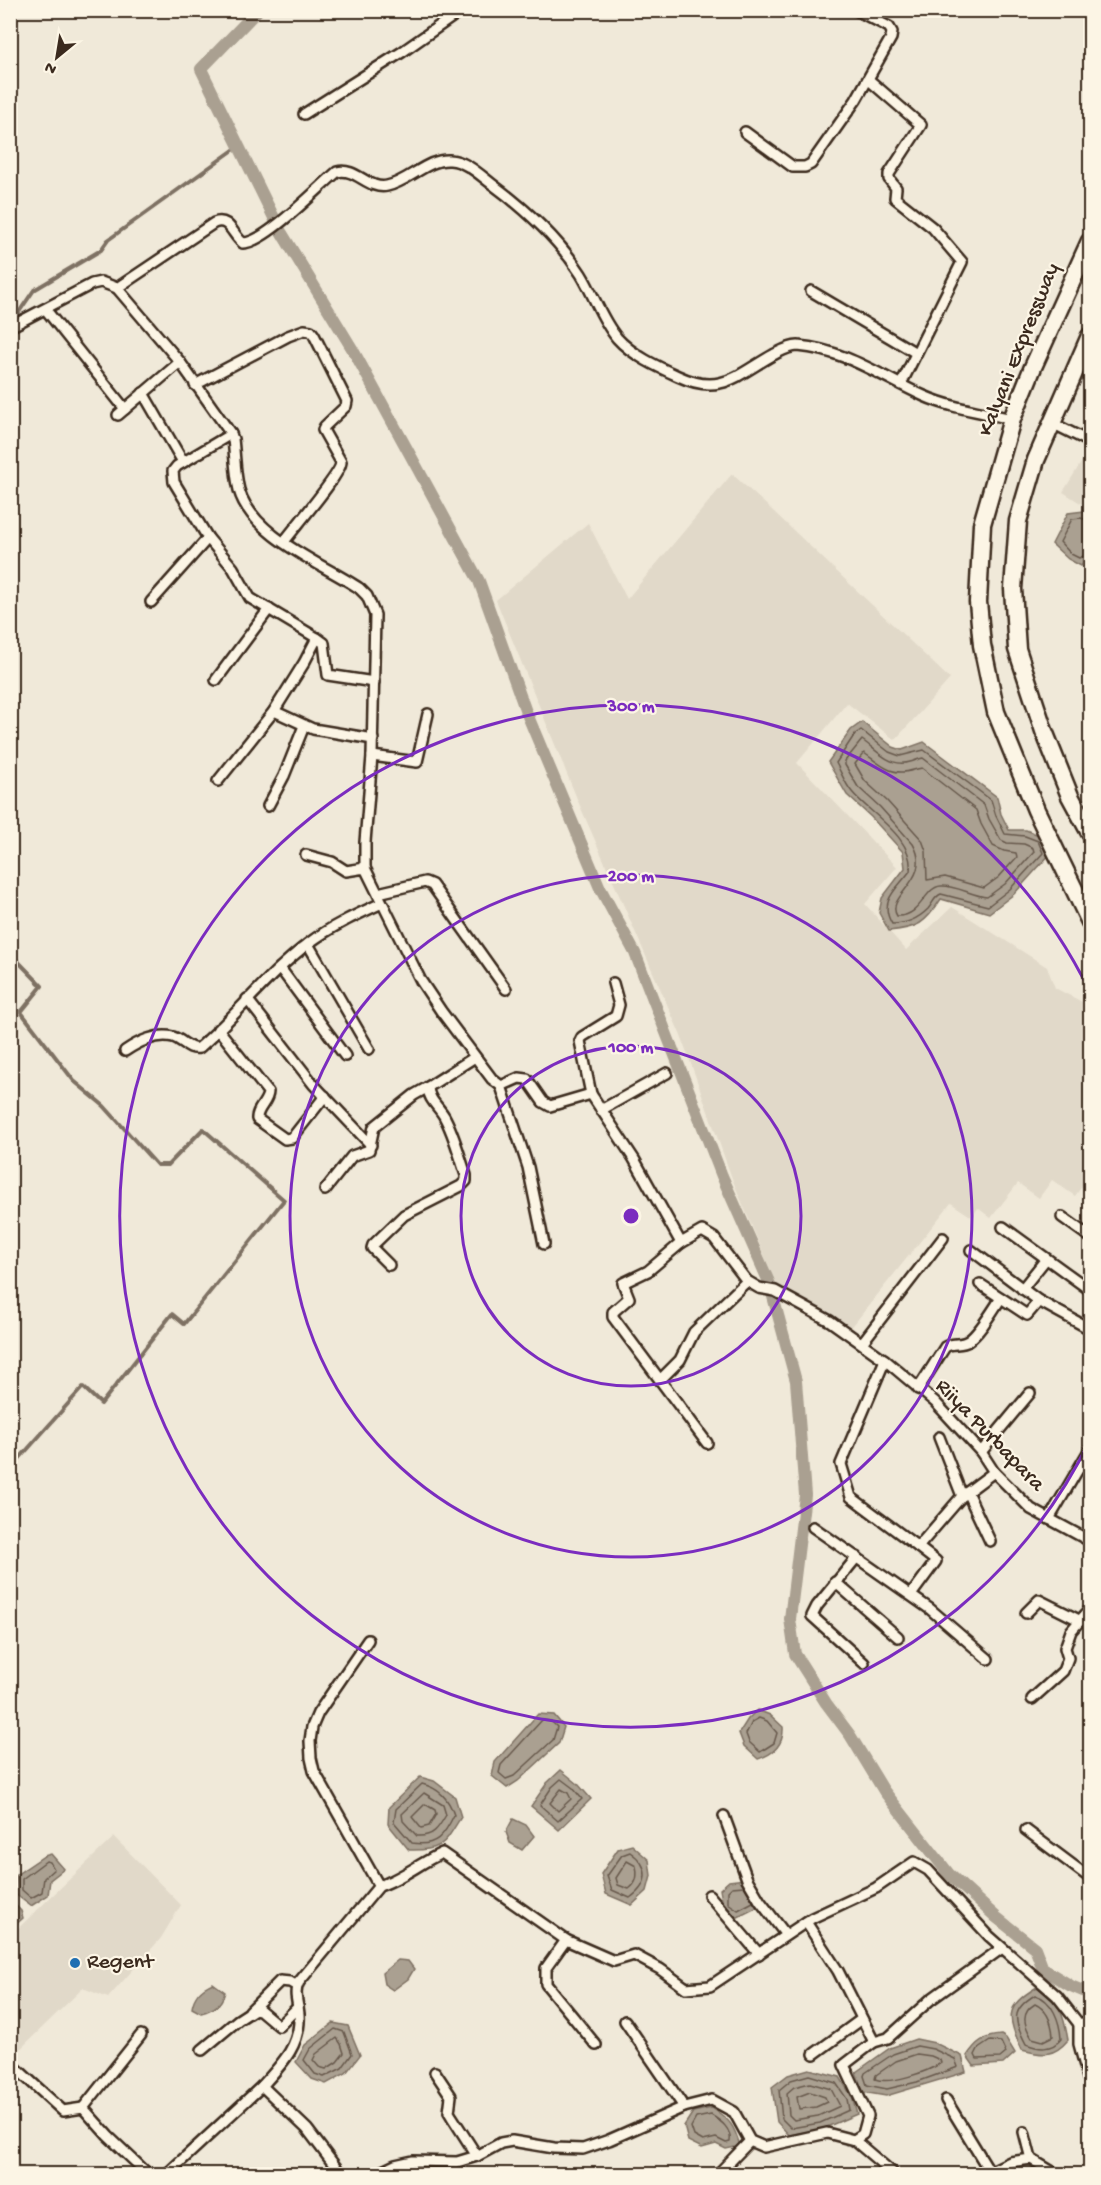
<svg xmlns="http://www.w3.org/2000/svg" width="1101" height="2185" viewBox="0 0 1101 2185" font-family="'Gochi Hand',sans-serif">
<rect width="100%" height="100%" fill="#f0e9d9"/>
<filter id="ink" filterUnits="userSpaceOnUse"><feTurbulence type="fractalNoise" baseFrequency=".0167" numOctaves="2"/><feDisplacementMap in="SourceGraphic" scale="12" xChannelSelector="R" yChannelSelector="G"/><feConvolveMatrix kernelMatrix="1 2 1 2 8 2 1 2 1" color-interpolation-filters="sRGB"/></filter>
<g filter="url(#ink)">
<!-- built -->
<g fill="#e1d9c9">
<polygon points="1090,448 1090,509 1063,492"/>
<polygon points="732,474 773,511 950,679 895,740 847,703 797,763 897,867 865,904 906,950 952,907 1047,967 1055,988 1090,1006 1090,1175 1075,1196 1052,1180 1039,1198 1018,1183 991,1218 978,1208 972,1217 951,1203 850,1329 777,1286 733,1181 681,1036 580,806 496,600 588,523 627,599"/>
<polygon points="114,1837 181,1905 161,1938 108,1998 83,1988 11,2058 11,1935"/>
</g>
<!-- water -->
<g fill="#aaa091" stroke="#7e7163" stroke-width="1.5">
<polygon points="1084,511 1090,517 1090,557 1081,566 1068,559 1052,544 1068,513"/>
<path d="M862,722L893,747L902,750L924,742L997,797L1001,814L1009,830H1026L1044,837L1051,853L1014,894L989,913L941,899C925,924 918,928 889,931L879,913L882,898L905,868L903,852L871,817L847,795L828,762L851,730Z"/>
<path d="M757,1710L770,1715L783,1727C784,1745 774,1754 758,1759L744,1746L739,1733L748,1719Z"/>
<polygon points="538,1714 554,1715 564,1727 559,1743 518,1781 507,1788 492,1776 495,1762"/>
<polygon points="561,1770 578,1784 591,1799 559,1830 531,1806 547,1783"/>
<path d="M420,1777L434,1781L455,1797L461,1817C444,1844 443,1851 409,1850L388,1824L389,1807Z"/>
<polygon points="513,1819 526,1825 534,1836 522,1850 510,1843 506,1832"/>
<polygon points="632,1845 649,1860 651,1876 647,1891 632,1905 606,1894 601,1874 618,1849"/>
<polygon points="51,1854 64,1869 50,1880 48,1895 31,1906 15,1894 16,1875 44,1856"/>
<polygon points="745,1879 762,1897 758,1907 736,1918 723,1906 720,1889 729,1881"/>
<polygon points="10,1900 21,1911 23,1918 12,1928 11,1927"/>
<polygon points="398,1960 408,1961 414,1969 408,1979 393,1990 384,1984 382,1973"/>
<path d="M213,1983L225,1992C221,2005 215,2009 201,2013L192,2008C194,1995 201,1988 213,1983Z"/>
<path d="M1037,1987C1061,2005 1063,2011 1068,2040C1053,2058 1042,2055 1022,2050C1007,2017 1004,2007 1037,1987Z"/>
<polygon points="333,2023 348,2026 360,2055 346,2073 326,2084 312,2079 296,2062 305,2045"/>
<path d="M1001,2035L1006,2038L1015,2053L1003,2064L974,2066L967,2056C976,2042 984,2036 1001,2035Z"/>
<polygon points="916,2039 935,2043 962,2056 966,2072 886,2096 863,2092 856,2072 890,2048"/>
<polygon points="809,2069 840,2077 852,2097 857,2114 822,2129 789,2135 777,2122 772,2087 788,2075"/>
<path d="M712,2108C730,2120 734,2125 740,2146L726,2149L716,2144L702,2148L688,2141L684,2126L693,2112Z"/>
</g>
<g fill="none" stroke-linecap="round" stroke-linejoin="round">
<!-- shore -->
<g stroke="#67594c" stroke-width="1.5">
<polyline points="1090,521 1081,518 1072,519 1060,542 1071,554 1079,558 1090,553"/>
<path d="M861,730L889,752L900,756L924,750L991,800L996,816L1005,834L1025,836L1038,841L1043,853L1010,889L988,906L941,894C934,897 933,903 928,909C918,919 907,924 892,924C878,901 897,889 910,871C914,837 871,815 852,792C845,784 841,772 836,763L855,734Z"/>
<path d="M862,740C874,748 888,765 904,763C911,763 917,759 923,758L984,805L989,819L1001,840L1007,843L1024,844L1033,848L1034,852L1005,884L987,897C972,896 956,885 941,886C924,887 922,917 897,916C884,896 934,880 913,844L880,807L858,787L845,765V761Z"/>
<path d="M864,753C876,761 887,773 903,772C909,772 915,769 922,768L976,810L981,824L993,846L1004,851L1016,853L1017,857L999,877L984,888L945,877L927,880L926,851L922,840L887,801L865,781L855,764Z"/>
<polygon points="759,1718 767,1721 777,1733 774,1743 760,1752 749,1742 746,1734 752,1722"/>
<polygon points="542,1720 551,1721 557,1727 553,1740 514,1776 506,1779 499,1773 501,1765"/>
<polygon points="561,1779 573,1788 582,1799 558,1821 540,1805 552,1787"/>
<path d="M422,1784C439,1788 449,1799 454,1815C444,1836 436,1847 412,1843L394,1822L396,1809Z"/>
<polygon points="561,1789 568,1793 571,1799 558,1811 550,1803"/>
<path d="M424,1793L443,1805L446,1815C438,1829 433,1837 417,1836L403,1821L402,1814Z"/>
<polygon points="425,1804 435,1810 436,1814 429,1826 421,1828 412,1817"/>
<path d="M630,1852C650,1866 650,1884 630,1898L612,1890L607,1876L622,1855Z"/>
<polygon points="46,1861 50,1862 54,1869 44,1878 42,1892 31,1898 22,1890 22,1879"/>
<path d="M627,1861L636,1866C638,1876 637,1883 629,1889L618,1885L616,1878Z"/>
<polyline points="744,1886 732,1887 728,1891 728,1903 738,1910 753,1902"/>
<path d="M1035,1995C1053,2000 1060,2022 1061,2039C1051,2051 1039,2049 1026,2044C1014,2021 1010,2010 1035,1995Z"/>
<path d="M1035,2004C1048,2010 1052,2023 1053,2036L1043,2041L1032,2038C1024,2025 1020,2013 1035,2004Z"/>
<polygon points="335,2029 344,2032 352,2054 342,2068 324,2077 315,2074 304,2060 310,2049"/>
<polygon points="337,2038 341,2044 344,2053 337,2062 326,2069 319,2067 313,2060 316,2054"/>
<polygon points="990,2041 1001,2042 1006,2053 1000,2058 977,2059 975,2055 978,2049"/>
<polygon points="917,2046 933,2049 955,2059 958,2067 917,2082 887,2089 867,2085 864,2076 865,2073 893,2054"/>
<path d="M917,2054L931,2056L940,2060L941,2063C927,2072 890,2085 875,2079L876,2075L896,2061Z"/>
<polygon points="809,2075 836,2083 847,2099 849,2110 820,2123 791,2128 782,2119 779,2090 791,2080"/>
<polygon points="810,2083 831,2089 840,2106 818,2116 794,2120 789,2115 787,2093 794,2087"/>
<polygon points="810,2092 825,2097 827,2102 816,2107 799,2109 797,2097"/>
<path d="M711,2115C721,2121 732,2129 730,2142L726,2143L716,2138L703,2141L694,2136L691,2127L696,2118Z"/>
</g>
<!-- stream -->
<g stroke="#7e7163" stroke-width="4">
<polyline points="10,318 17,315 34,290 101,250 108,240 239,146"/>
<polyline points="10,953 42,986 21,1012 74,1081 104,1106 157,1165 168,1165 203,1129 284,1200 184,1324 172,1314 101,1404 83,1387 10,1469"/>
</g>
<!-- canal -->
<polyline stroke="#aaa091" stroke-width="12" points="258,10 201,69 280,230 353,350 479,581 525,709 600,888 635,953 722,1176 769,1282 796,1381 805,1495 790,1619 795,1654 826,1703 850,1735 884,1791 949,1874 996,1917 1035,1948 1043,1969 1071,1986 1090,1994"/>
<!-- minor casing -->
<g stroke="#3b2a1e" stroke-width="14">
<g id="minor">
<polyline points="869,80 921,125 889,174 889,179 896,188 895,198 933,228 962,262 901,384"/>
<polyline points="304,114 402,52 462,10"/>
<polyline points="745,132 793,167 805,167 811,164 856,100 891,38 892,32 889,27 856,10"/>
<polyline points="117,288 180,362 231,434 177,466 173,471 174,482 208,538 233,568 250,598 317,638 304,663 274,711 218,781"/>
<polyline points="811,291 916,353"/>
<polyline points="46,310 125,409"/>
<path d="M10,327L92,284L101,282L117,288L214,223C230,217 232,235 243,243C265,243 318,188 337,172C356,167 368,190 387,186C408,182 428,158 450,160C466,161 480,175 492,184C527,210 558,238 581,274C594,295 601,319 617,338C632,355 658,367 678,376C721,396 737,375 773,355C781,351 789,346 798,346C846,350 882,377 924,396C951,408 983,412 1012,419"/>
<path d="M195,385L288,336L304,330L311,331L314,335L347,401L346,406L325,426L323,430L341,462C342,473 293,529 284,542"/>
<polyline points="143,393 183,462"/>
<polyline points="118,415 180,362"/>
<polyline points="1052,423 1090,442"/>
<path d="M231,434L233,439C235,456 235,474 239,490C252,536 321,563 359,588L367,596L375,615L372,756L365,842V868"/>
<polyline points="151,602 208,538"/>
<polyline points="317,638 324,643 328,675 374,682"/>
<polyline points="216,680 269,609"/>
<polyline points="274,711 313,729 373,739"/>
<polyline points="372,756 417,762 428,714"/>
<polyline points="268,806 284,776 304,726"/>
<polyline points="306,855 332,862 346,871 365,868 421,981 441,1011 492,1079 501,1086 519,1078 527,1079 543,1102 550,1106 591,1094 634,1159 681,1243 702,1231 714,1238 747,1281 759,1288 775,1291 830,1321 885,1360 935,1402 981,1452 994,1472 1031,1509 1090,1541"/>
<polyline points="378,893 425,882 432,885 506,989"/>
<polyline points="308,944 369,1049"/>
<polyline points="280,968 345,1056"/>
<polyline points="247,999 314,1085 371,1145"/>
<path d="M218,1029L268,1092C268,1102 256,1109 257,1119L285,1139L292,1138L325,1096"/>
<path d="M125,1051C138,1042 157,1033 173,1037C183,1040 188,1050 199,1048C237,1015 268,974 309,943C332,926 356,915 382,903"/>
<polyline points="501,1086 528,1167 544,1244"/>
<polyline points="591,1094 580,1041 582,1037 616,1016 619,1005 613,983"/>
<polyline points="601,1110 667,1073"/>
<polyline points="325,1190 352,1156 369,1150 374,1127 414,1095 428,1087"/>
<polyline points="1062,1217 1090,1237"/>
<polyline points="1003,1227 1090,1290"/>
<polyline points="681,1243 648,1271 623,1283 629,1298 613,1312 613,1317 707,1443"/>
<polyline points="971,1250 1039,1301 1090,1329"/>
<path d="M389,1265L372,1248L373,1245L404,1215L461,1186L466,1181V1175C459,1155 454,1134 444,1116C438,1106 428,1099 428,1087L475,1057"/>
<polyline points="980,1284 1027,1315 1039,1301"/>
<polyline points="1022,1289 1046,1259"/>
<polyline points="862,1343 943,1238"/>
<polyline points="885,1360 841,1464 851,1497 918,1547"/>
<polyline points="660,1380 680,1360 694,1332 747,1281"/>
<path d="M918,1389L945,1347C952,1342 961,1346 968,1341C979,1334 993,1310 1001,1298"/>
<polyline points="939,1437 962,1496"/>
<polyline points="981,1452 1030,1393"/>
<polyline points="967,1492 990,1541"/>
<polyline points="1049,1519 1090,1449"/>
<polyline points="813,1527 930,1609 988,1659"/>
<polyline points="857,1557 817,1606 812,1616 864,1663"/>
<polyline points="835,1582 898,1637"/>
<polyline points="911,1595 936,1561 918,1547 962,1496 994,1472"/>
<polyline points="1026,1613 1039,1600 1081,1621"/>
<polyline points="368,1640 318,1713 312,1727 310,1741 311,1758 314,1771 379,1886"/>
<polyline points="1032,1699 1063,1671 1068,1658 1065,1648 1071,1631 1090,1609"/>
<polyline points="724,1816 747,1879 760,1901 786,1935"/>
<polyline points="1026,1830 1090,1878"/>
<polyline points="709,1895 759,1954"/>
<polyline points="806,1922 838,1971 874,2042 844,2065 868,2116 863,2134 854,2140"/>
<polyline points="566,1940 546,1968 546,1984 596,2045"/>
<polyline points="250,2011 280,1981 290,1982 297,1986"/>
<polyline points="625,2021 684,2107"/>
<polyline points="1090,2021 1079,2024 1079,2044 1090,2085"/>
<polyline points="141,2035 83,2108 108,2136 148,2174"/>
<polyline points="874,2042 888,2038 930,2000 1002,1948"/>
<polyline points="202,2050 238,2020 255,2009 260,2010 279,2026 298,2007"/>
<polyline points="814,2054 862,2019"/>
<polyline points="16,2068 63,2111 83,2108"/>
<polyline points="435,2072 451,2096 449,2112 452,2117 477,2156"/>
<path d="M262,2086C282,2064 301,2045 299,2014C298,2002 293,1993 299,1982L379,1886C401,1879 420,1863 442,1853L566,1940L614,1961L634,1955L660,1969L686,1988L710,1986L812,1918L876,1888L914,1862L928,1870L989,1936L1057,1996L1079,2024"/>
<polyline points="946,2100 990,2172"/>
<polyline points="1024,2132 1031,2159"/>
<polyline points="167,2174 262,2086 307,2129 341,2174"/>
<polyline points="376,2174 395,2165 413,2161 457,2162 477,2156 501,2143 512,2141 554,2148 583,2149 609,2140 684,2107 712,2100 734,2112 750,2141 764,2147 827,2133 854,2140 894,2174"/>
<polyline points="718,2174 750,2141"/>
<polyline points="985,2174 1010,2162 1031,2159 1056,2174"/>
</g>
</g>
<!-- trunk casing -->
<g stroke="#3b2a1e" stroke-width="21">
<g id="trunk">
<polyline points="1090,241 1033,367 1012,419 982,524 978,602 982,645 996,712 1036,810 1090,922"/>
<polyline points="1090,336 1036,460 1018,521 1013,589 1017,649 1044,731 1070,796 1090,833"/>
</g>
</g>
<!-- minor -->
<use href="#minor" stroke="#fcf5e5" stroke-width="9"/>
<!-- trunk -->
<use href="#trunk" stroke="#fcf5e5" stroke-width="16"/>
</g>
</g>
<!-- distance rings -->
<g fill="none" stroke="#7b2cbf" stroke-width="3">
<circle cx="631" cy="1216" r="170"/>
<circle cx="631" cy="1216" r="341"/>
<path d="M1090 1440A511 511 0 1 1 1090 992"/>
</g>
<!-- markers -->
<circle fill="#1f6fb2" stroke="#fcf5e5" stroke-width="2" cx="75" cy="1963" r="6"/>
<g text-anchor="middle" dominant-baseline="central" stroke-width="4.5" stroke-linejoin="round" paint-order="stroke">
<!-- street labels -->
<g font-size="22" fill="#3b2a1e" stroke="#fcf5e5">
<text transform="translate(1020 350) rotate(-68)">Kalyani Expressway</text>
<text transform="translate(989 1436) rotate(46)">Riiya Purbapara</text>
</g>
<!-- poi labels -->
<g font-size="22" fill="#3b2a1e" stroke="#fcf5e5" text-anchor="start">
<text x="87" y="1963">Regent</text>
</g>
</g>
<circle cx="631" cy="1216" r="9" fill="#7b2cbf" stroke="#fcf5e5" stroke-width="3"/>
<g font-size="18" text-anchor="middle" font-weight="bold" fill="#7b2cbf" stroke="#fcf5e5" stroke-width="4.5" stroke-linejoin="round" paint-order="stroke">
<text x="631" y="711">300 m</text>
<text x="631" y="881">200 m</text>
<text x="631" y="1052">100 m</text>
</g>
<!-- margin -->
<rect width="1101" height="2185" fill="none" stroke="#fcf5e5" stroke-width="36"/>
<rect x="18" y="18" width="1065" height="2149" fill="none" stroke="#3b2a1e" stroke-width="2" filter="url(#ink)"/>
<!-- north arrow -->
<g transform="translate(57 57) rotate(210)" stroke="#fcf5e5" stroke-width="4.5" paint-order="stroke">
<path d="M0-4.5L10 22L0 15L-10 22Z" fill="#3b2a1e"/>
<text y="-9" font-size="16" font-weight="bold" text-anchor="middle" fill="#3b2a1e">N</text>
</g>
</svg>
